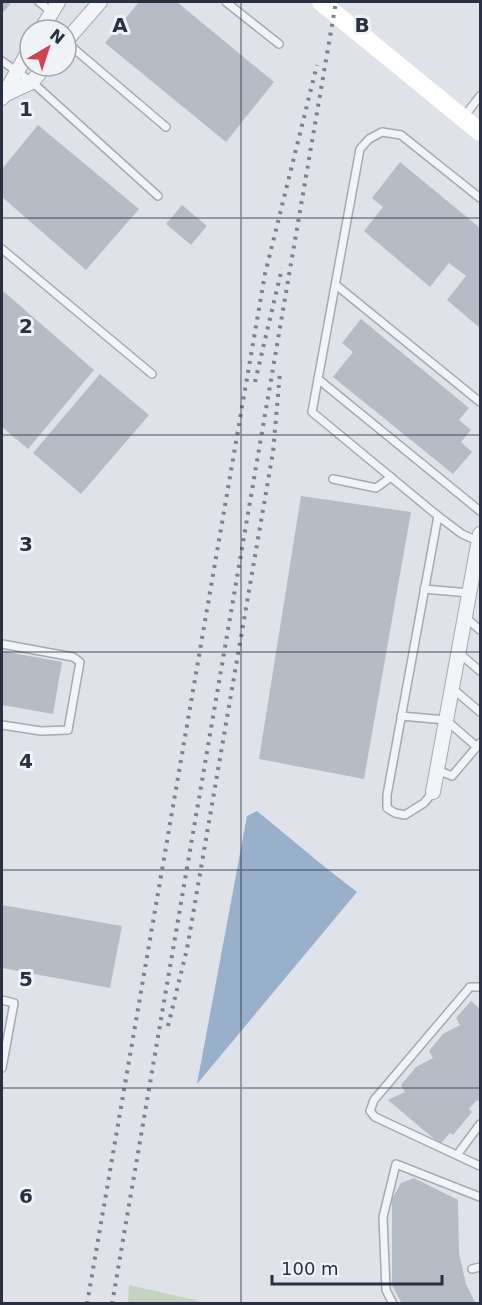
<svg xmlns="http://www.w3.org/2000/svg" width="482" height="1305" viewBox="0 0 482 1305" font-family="'DejaVu Sans',sans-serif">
<rect width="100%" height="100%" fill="#dfe3e9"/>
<!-- green -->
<polygon fill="#c5d3c0" points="129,1285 195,1300 203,1303 128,1303"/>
<!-- water -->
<polygon fill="#99b0ca" points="257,811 326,868 357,892 197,1084 247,816"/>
<!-- building -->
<g fill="#b6bcc6">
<polygon points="2,2 12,2 2,14"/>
<polygon points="139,2 177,2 274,82 226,142 105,43"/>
<polygon points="38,125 139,209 86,270 2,197 2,169"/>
<polygon points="400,162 480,228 480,328 447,300 466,276 449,263 430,287 364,231 383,207 372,198"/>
<polygon points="182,205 207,226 191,245 166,224"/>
<polygon points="2,290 94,370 28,449 2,427"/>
<polygon points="361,319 469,408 459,420 471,430 461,442 472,452 453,474 333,377 353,352 342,343"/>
<polygon points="100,374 149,415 81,494 33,453"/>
<polygon points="301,496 411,512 364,779 259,759"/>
<polygon points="2,651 62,662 53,714 2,705"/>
<polygon points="2,905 122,926 110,988 2,968"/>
<polygon points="471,1001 480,1009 480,1102 477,1100 469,1109 472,1112 453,1135 450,1133 440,1144 388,1100 405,1092 401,1085 416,1067 433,1058 429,1051 443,1034 460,1025 456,1018"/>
<polygon points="414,1178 458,1200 459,1253 466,1284 476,1304 402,1304 392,1285 392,1199 401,1183"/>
</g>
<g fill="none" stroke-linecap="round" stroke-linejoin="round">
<!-- lane casing -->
<g stroke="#a4aab3" stroke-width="10">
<g id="lane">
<polyline points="39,2 52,12"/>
<polyline points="226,2 279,44"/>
<polyline points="66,42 166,127"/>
<polyline points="2,61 32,82 158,196"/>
<polyline points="463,118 480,96"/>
<polyline points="2,249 152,374"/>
<polyline points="336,285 480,402"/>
<polyline points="318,379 480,511"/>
<polyline points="333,479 376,488 391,477"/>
<polyline points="438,516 312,412 360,149 369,139 382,132 401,135 480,198"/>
<polyline points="424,589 469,593"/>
<polyline points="465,617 480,630"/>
<polyline points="2,644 73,657 80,662 68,730 41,731 2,725"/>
<polyline points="459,653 480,671"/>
<polyline points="452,688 480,712"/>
<polyline points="401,716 446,720 477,747"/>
<polyline points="437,770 452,776 480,743"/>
<polyline points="433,792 424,803 405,815 395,813 387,808 387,795 438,516 462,534 480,542"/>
<polyline points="480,987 470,987 374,1100 370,1111 375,1117 480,1166"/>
<polyline points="2,1000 14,1003 2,1068"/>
<polyline points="457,1155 480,1124"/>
<polyline points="472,1269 480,1267"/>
<polyline points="393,1304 386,1290 383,1217 396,1164 480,1197"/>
</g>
</g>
<!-- street casing -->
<g stroke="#a4aab3" stroke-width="16">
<g id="street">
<polyline points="41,30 58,2"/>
<polyline points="66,41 100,2"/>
<polyline points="4,95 32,82 45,66"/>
<polyline points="2,98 30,49"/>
<polyline points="433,792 480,534"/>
</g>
</g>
<!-- lane -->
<use href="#lane" stroke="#f2f4f7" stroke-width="7"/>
<!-- street -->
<use href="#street" stroke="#f2f4f7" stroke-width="14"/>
<!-- secondary -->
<polyline stroke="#fff" stroke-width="18" points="321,2 480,132"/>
<!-- rail -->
<g stroke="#788293" stroke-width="4" stroke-dasharray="3 6" stroke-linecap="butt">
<polyline points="255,382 282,268"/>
<polyline points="168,1026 187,949 273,452 280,373"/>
<polyline points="87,1304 265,274 317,65"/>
<polyline points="112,1304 336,2"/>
</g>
</g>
<!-- grid -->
<path fill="none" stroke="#283041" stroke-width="1.5" stroke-opacity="0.55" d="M241,2V1304M2,218H480M2,435H480M2,652H480M2,870H480M2,1088H480"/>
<g font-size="20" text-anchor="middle" font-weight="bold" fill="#283041" stroke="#eff2f6" stroke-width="6" stroke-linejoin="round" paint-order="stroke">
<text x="120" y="32">A</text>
<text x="362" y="32">B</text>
<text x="26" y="116">1</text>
<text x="26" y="333">2</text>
<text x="26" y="551">3</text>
<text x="26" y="768">4</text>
<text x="26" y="986">5</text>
<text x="26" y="1203">6</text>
</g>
<!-- border -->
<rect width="482" height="1305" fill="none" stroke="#283041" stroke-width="6"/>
<!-- north arrow -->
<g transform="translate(48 48) rotate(39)"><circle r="28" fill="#eff2f6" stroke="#9fa4ae" stroke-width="1.5"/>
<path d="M0-4.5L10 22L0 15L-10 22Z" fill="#d24152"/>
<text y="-9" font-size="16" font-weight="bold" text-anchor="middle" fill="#283041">N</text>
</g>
<!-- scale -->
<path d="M272 1275v9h170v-9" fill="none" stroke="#283041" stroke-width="3"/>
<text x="281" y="1275" font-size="18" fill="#283041" stroke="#eff2f6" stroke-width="4.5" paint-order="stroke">100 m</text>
</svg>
